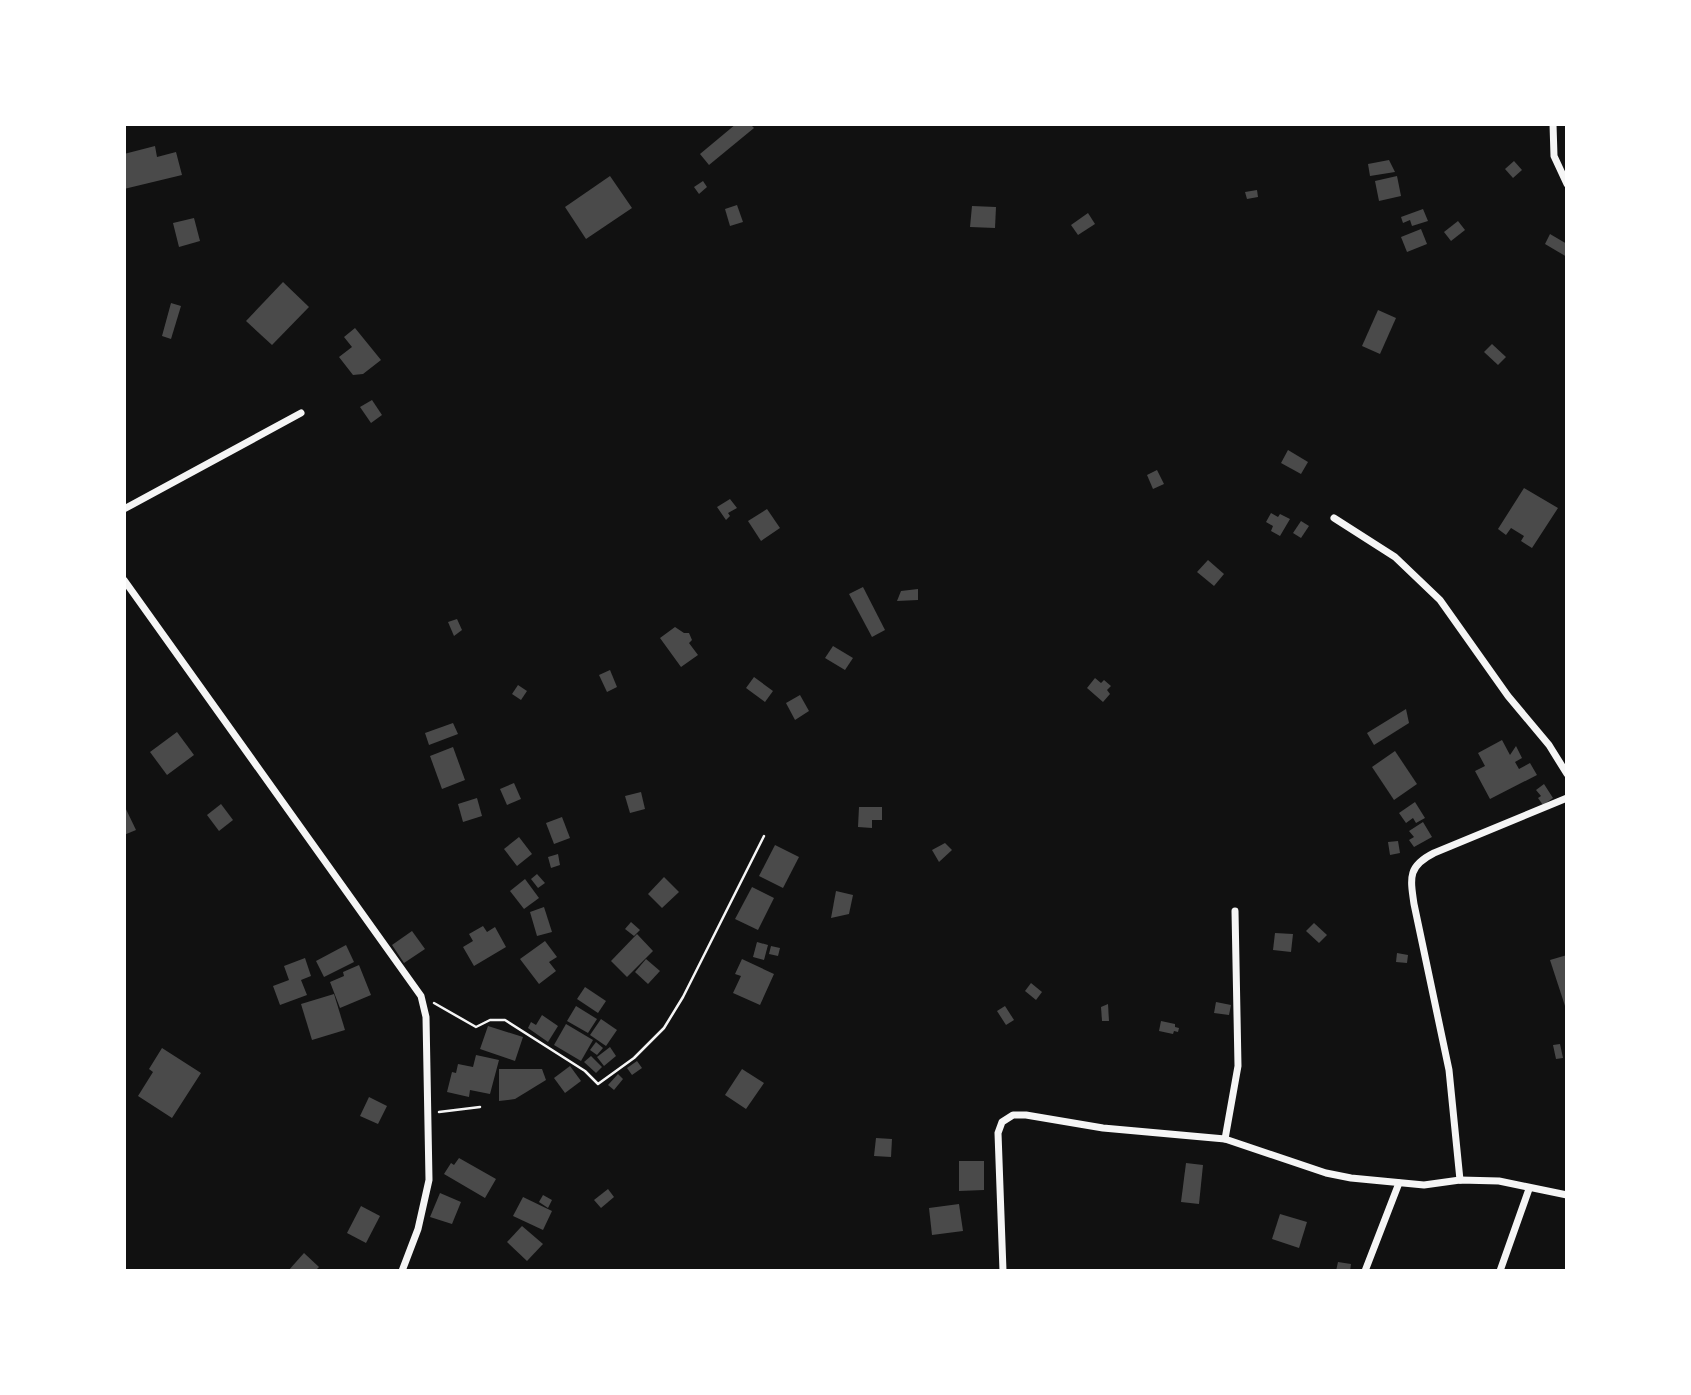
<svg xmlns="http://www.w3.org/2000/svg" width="1691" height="1395" viewBox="0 0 1691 1395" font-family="Bitter,serif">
<rect width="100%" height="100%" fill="#111"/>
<!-- building -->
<g fill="#4a4a4a">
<polygon points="736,124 750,124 754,128 709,165 700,154"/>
<polygon points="155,146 157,157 176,152 182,175 124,189 124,154"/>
<polygon points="1389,160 1395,172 1370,176 1368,164"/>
<polygon points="1514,161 1522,170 1513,178 1505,169"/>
<polygon points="610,176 632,208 586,239 565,207"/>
<polygon points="1397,176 1401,196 1379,201 1375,181"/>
<polygon points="703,181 707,187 699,194 694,187"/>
<polygon points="1257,190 1258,197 1247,199 1245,192"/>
<polygon points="737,205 743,222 730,226 725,209"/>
<polygon points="972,206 996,207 995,228 970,227"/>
<polygon points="1423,209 1428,221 1412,226 1410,220 1403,223 1401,217"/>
<polygon points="1088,213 1095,224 1078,235 1071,225"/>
<polygon points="194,218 200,241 179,247 173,223"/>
<polygon points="1458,221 1465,230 1451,241 1444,232"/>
<polygon points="1421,229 1427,244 1407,252 1401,237"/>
<polygon points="1550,234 1567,244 1567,257 1545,244"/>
<polygon points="283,282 309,307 272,345 246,321"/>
<polygon points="171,303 181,306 171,339 162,336"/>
<polygon points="1378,310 1396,318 1380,354 1362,346"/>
<polygon points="355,328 381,360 363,374 353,375 339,357 352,347 344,337"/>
<polygon points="1492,344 1506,357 1498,365 1484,352"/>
<polygon points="372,400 382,415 371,423 360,407"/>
<polygon points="1288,450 1308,462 1301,474 1281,463"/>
<polygon points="1157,470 1164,484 1153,489 1147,475"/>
<polygon points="1524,488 1558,508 1532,548 1521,541 1524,536 1511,528 1506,535 1498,529"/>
<polygon points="730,499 737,508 728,513 730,516 726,520 717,507"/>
<polygon points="767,509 780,528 761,541 748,521"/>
<polygon points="1271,513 1278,517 1280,514 1290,519 1280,536 1271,531 1273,526 1266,522"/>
<polygon points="1301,521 1309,526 1301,538 1293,533"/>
<polygon points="1208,560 1224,574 1214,586 1197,572"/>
<polygon points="863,587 885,630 872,637 849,594"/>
<polygon points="918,589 918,600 897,601 901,591"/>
<polygon points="457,619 462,630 454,636 448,622"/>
<polygon points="675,627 684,633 689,633 692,640 689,643 698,655 681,667 660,638"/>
<polygon points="833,646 853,658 845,670 825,658"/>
<polygon points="610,670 617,687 607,692 599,675"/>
<polygon points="754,677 773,691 765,702 746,688"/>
<polygon points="1095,678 1101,683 1104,680 1111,686 1107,690 1110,694 1103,702 1087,688"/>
<polygon points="518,685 527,691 521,700 512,694"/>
<polygon points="800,695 809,711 795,720 786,703"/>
<polygon points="1406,709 1409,723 1374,745 1367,733"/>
<polygon points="453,723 458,734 429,745 425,733"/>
<polygon points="177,732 194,755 167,775 150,752"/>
<polygon points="1502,740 1510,755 1516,746 1522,758 1515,762 1519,769 1530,763 1537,775 1490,799 1475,771 1485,766 1478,753"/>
<polygon points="453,747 465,780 442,789 430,756"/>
<polygon points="1395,751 1417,784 1394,800 1372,767"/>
<polygon points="514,783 521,799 507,805 500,789"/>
<polygon points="1544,784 1553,798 1543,805 1538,798 1541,796 1536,790"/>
<polygon points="641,792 645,809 630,813 625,796"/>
<polygon points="477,798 482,816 463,822 458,804"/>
<polygon points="1415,802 1425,818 1416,823 1413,818 1406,823 1399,813"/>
<polygon points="221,804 233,820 219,831 207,815"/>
<polygon points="124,805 136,830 124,835"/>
<polygon points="859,807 882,807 882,820 872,820 872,828 858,827"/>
<polygon points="562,817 570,838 554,844 546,823"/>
<polygon points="1423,822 1432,837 1414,847 1409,840 1414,837 1409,831"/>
<polygon points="519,837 532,854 517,866 504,849"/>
<polygon points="1398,841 1400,853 1390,855 1388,842"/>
<polygon points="945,843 952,850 939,862 932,850"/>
<polygon points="775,845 799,857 783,888 759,876"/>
<polygon points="558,854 560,865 551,868 548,857"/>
<polygon points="537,874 545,883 538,888 531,879"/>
<polygon points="664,877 679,892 662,908 648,894"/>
<polygon points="525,879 539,898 524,909 510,891"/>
<polygon points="752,887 774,898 758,930 735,919"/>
<polygon points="836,891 853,895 849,914 831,918"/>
<polygon points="544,907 552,932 537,936 530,912"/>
<polygon points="631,922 640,930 634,936 625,929"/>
<polygon points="1314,923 1327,935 1319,943 1306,931"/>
<polygon points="483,926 487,932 495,927 506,947 474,966 463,947 473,941 469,934"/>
<polygon points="412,931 425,949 404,963 392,945"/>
<polygon points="1275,933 1293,934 1291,952 1273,950"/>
<polygon points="637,934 653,951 627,977 611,961"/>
<polygon points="545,941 557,957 549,962 556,971 539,984 520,959"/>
<polygon points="757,942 768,945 764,960 753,957"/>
<polygon points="346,945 354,962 324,977 316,961"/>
<polygon points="771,946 780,948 778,956 769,954"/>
<polygon points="1397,953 1408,955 1407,963 1396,962"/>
<polygon points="1567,955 1567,1009 1566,1009 1550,960"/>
<polygon points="305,958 311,976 301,980 307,995 280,1005 273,986 289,980 284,966"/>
<polygon points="646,959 660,971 648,984 635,972"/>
<polygon points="742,959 774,974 760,1005 733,993 741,976 735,974"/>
<polygon points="359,965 371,995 340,1008 330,982 344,976 343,972"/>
<polygon points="1031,983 1042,992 1036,1000 1025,991"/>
<polygon points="585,987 606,1001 598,1013 577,999"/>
<polygon points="334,994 345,1030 312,1040 301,1004"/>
<polygon points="1216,1002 1231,1005 1229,1015 1214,1013"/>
<polygon points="1108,1004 1109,1021 1102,1021 1101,1007"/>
<polygon points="576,1006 597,1019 588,1033 567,1021"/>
<polygon points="1005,1006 1014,1020 1006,1025 997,1011"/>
<polygon points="542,1015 558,1026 548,1042 528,1028 531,1022 536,1025"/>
<polygon points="601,1019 617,1030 606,1046 590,1035"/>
<polygon points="1161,1021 1175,1024 1175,1027 1179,1028 1178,1032 1174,1031 1173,1034 1159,1031"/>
<polygon points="566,1024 593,1040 581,1061 554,1045"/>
<polygon points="488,1026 523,1037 515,1061 480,1049"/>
<polygon points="596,1042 603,1048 597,1055 590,1050"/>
<polygon points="1560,1044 1563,1058 1556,1059 1553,1045"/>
<polygon points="610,1047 616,1056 604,1066 597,1057"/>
<polygon points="162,1048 201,1073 172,1118 138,1096 153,1072 149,1069"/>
<polygon points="476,1055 499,1060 490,1094 470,1090 469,1097 447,1092 452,1072 456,1073 458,1064 473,1067"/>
<polygon points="591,1056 602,1067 596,1073 584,1062"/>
<polygon points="637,1061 642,1068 632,1075 627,1068"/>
<polygon points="570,1066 581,1081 565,1093 554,1078"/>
<polygon points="499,1069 542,1069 546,1080 515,1099 499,1101"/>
<polygon points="742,1069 764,1083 746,1109 725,1095"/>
<polygon points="618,1074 623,1079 614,1090 608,1085"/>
<polygon points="369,1097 387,1106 378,1124 360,1116"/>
<polygon points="876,1138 892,1139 891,1157 874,1156"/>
<polygon points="459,1158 496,1179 485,1198 444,1174 451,1163 454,1165"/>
<polygon points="959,1161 984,1161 984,1190 959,1191"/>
<polygon points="1186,1163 1203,1165 1199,1204 1181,1202"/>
<polygon points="608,1189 614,1197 601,1208 594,1200"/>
<polygon points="440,1193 461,1202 452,1224 430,1217"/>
<polygon points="543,1195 552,1200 548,1208 539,1202"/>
<polygon points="523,1197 552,1211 543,1230 513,1216"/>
<polygon points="959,1204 963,1231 932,1235 929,1208"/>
<polygon points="361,1206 380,1216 366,1243 347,1233"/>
<polygon points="1280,1214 1307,1222 1299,1248 1272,1239"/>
<polygon points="522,1226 543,1244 527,1261 507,1242"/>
<polygon points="304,1253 319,1267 315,1271 288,1271"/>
<polygon points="1338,1262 1351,1264 1350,1271 1336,1271"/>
</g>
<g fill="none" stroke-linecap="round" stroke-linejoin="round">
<!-- path -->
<g stroke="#f5f5f5" stroke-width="2.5">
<polyline points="434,1003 476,1027 490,1020 505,1020 585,1071 598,1084 634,1058 664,1028 683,997 764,836"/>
<polyline points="439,1112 480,1107"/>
</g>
<!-- minor -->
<g stroke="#f5f5f5" stroke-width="7">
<polyline points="1553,124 1554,156 1567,184"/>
<polyline points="124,509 301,413"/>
<polyline points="1334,518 1395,557 1440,600 1508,696 1549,745 1567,774"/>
<polyline points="124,580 421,996 426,1017 429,1180 418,1229 402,1271"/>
<polyline points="1225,1139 1238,1066 1235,911"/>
<path d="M1460,1180L1449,1070L1414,904C1410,877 1408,866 1434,853L1567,798"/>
<polyline points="1003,1271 998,1133 1002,1122 1013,1115 1026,1115 1103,1128 1225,1139 1326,1173 1351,1178 1424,1185 1460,1180 1499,1181 1567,1195"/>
<polyline points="1365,1271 1399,1183"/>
<polyline points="1500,1271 1529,1189"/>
</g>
</g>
<!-- border -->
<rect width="1691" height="1395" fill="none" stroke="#ffffff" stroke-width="252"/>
</svg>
